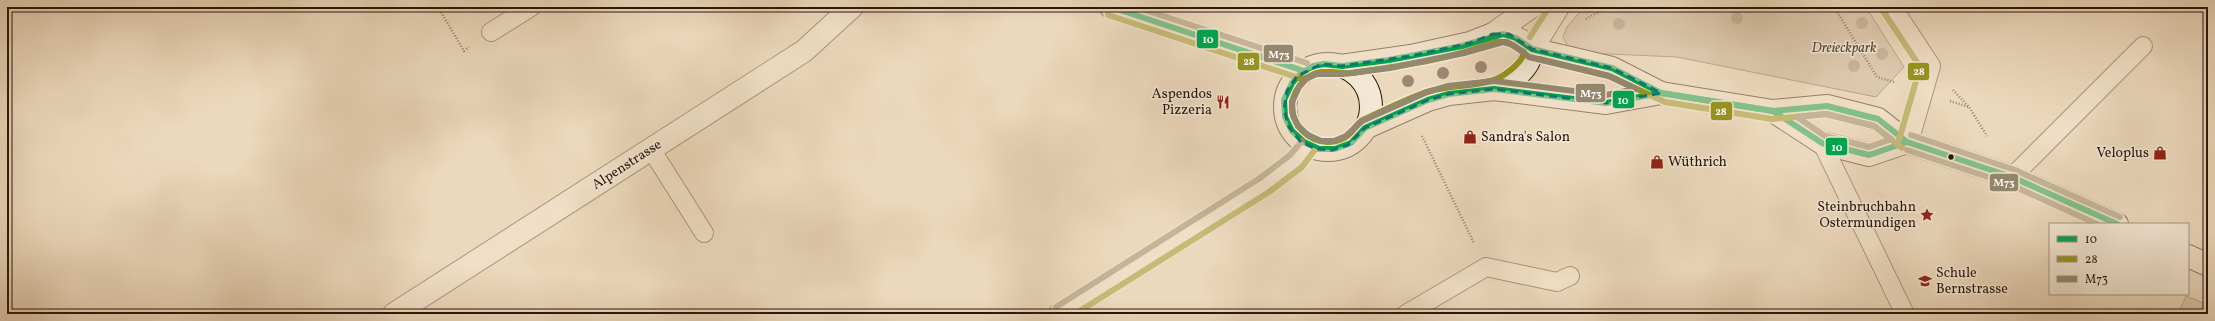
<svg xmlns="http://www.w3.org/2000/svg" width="2215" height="321" viewBox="0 0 2215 321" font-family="Vollkorn,serif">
<rect width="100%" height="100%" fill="#ecd8bc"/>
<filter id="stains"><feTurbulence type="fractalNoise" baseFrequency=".005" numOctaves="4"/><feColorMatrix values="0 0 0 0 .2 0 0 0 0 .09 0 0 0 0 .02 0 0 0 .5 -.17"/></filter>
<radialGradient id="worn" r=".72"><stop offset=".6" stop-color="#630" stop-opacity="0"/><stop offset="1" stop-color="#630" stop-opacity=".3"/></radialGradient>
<!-- green -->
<g fill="#cbb79e" stroke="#7a6654">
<polygon points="1584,7 1866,7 1904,67 1876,97 1677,57 1586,53 1568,47 1563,37 1567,27"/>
<polygon points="2186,296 2208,305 2208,314 2178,314"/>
</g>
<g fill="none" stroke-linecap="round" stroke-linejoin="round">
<!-- service casing -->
<g stroke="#594637" stroke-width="20">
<g id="service">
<polyline points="491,32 531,7"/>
<polyline points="1822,143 1905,314"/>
<polyline points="651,149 704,233"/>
<polyline points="2012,177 2143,46"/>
<polyline points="1406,314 1486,267 1557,282 1570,276"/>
</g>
</g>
<!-- minor casing -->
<g stroke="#594637" stroke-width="24">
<g id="minor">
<polyline points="1890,7 1929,66 1907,142"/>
<polyline points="394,314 804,51 852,7"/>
</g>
</g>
<!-- tertiary casing -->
<g stroke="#594637" stroke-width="24">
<g id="tertiary">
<polyline points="1493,34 1531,7"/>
<polyline points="1532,49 1558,7"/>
<polyline points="1060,314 1265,185 1296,161 1308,146"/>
</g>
</g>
<!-- secondary casing -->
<g stroke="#28160b" stroke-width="24">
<g id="secondary">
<polyline points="1111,7 1304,71"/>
<circle cx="1328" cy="107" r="43"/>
<polyline points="1341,66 1411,56 1470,43 1493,34 1509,34 1524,42 1532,49 1612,68 1661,93 1773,111 1827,106 1878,119 1907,142 2012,177 2117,224"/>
<path d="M1494,89C1512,80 1530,71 1532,49"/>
<polyline points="1773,111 1822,143 1869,155 1907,142"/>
<polyline points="1365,128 1428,100 1449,94 1494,89 1606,103 1661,93"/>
<polyline points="2188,256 2208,265"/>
</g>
</g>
<!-- path -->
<g stroke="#28160b" stroke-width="2.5" stroke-dasharray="1 2" stroke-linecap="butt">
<polyline points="438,7 464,51 469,47"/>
<polyline points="1834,7 1877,77 1894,82"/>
<polyline points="7,13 17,7"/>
<polyline points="1586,19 1607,7"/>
<polyline points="1953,90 1969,107 1987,136"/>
<polyline points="1950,101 1969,107"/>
<polyline points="1422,136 1474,243"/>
</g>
<!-- service -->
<use href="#service" stroke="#f3e6d3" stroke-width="18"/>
<!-- minor -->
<use href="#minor" stroke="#f3e6d3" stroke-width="22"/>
<!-- tertiary -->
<use href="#tertiary" stroke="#f3e6d3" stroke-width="22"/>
<!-- secondary -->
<use href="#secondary" stroke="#f3e6d3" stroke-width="22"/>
<!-- bus-1 casing -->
<g stroke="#f3e6d3" stroke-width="9">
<g id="bus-1">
<polyline points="1111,7 1304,71"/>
<polygon points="1503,34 1516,38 1532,49 1612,68 1661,93 1606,103 1494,89 1449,94 1428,100 1365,128 1351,143 1335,149 1319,149 1304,142 1292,131 1285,117 1284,100 1292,83 1301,73 1313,66 1324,64 1342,66 1389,60 1462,46"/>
<polyline points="1661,93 1773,111"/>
<polyline points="1661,93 1773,111"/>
<polyline points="1773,111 1822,143 1869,155 1907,142"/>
<polyline points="1773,111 1827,106 1878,119 1907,142"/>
<polyline points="1907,142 2012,177 2117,224"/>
</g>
</g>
<!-- bus-2 casing -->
<g stroke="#f3e6d3" stroke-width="9">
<g id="bus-2">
<polyline points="1883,11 1920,67 1899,140"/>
<polyline points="1108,15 1302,79 1324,72 1333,72"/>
<polyline points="1530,37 1549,7"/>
<path d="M1495,42H1507L1524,52C1523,63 1501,79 1490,81C1469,87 1447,85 1426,92C1404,100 1382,111 1361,121C1355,126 1352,134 1344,138C1323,148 1303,138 1294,118C1287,101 1299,79 1316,73C1326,70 1341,74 1352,73C1400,66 1449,60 1495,42Z"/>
<polyline points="1539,59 1609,76 1665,102 1772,119 1826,114 1874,126 1902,148"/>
<polyline points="1075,314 1269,192 1302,167 1314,151"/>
</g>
</g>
<!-- bus-3 casing -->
<g stroke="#f3e6d3" stroke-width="9">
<g id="bus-3">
<polyline points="1136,7 1307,63"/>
<polygon points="1503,42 1513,45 1529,57 1609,76 1636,89 1606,95 1494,81 1447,86 1425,93 1362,121 1346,136 1334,141 1321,141 1308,135 1298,126 1293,115 1292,102 1299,87 1306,79 1316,74 1343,74 1390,68 1464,53"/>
<polygon points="1826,114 1874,126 1891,139 1869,147 1825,136 1797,117"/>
<polyline points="1911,135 2015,170 2120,217"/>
<polyline points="1907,150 2009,184 2097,224"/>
<polyline points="1056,307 1260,178 1290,155 1302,141"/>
</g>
</g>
<!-- bus-1 -->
<use href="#bus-1" stroke="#00a54f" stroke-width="6"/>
<!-- bus-2 -->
<use href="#bus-2" stroke="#98941f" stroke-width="6"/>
<!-- bus-3 -->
<use href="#bus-3" stroke="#94886e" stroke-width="6"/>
</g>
<!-- trees -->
<g fill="#9b8873">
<circle cx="1737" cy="18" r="6"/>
<circle cx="1862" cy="23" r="6"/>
<circle cx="1619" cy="24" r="6"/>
<circle cx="1882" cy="54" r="6"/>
<circle cx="1854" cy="66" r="6"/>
<circle cx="1481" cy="67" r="6"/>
<circle cx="1443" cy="73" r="6"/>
<circle cx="1408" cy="81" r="6"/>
</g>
<!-- marked area -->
<path d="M0 0H2215V321H0ZM1493,34H1509L1532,49L1612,68L1661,93L1606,103L1494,89L1449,94L1428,100L1365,128L1348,145L1332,150L1316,149L1300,141L1289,127L1284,110L1287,91L1297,76L1322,64L1341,66L1411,56L1470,43Z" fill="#ecd8bc" fill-opacity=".55" fill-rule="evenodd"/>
<path fill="none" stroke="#0f766e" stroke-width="3" stroke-dasharray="8 5" stroke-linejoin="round" d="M1493,34H1509L1532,49L1612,68L1661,93L1606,103L1494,89L1449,94L1428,100L1365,128L1348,145L1332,150L1316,149L1300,141L1289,127L1284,110L1287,91L1297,76L1322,64L1341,66L1411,56L1470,43Z"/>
<!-- icons -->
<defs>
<g id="restaurant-bare" transform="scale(1.08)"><path d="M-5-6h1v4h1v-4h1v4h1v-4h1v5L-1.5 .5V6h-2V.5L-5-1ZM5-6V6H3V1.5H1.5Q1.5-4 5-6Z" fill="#8f2418" stroke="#f3e6d3" stroke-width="2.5" paint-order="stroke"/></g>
<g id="shop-bare" transform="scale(1.08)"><path d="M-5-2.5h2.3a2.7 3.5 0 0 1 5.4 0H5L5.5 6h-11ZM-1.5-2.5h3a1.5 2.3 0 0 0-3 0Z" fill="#8f2418" stroke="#f3e6d3" stroke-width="2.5" paint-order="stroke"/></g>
<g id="sight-bare" transform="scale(1.08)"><path d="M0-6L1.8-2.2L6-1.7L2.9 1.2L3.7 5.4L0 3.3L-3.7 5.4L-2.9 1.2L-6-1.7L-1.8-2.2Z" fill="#8f2418" stroke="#f3e6d3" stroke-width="2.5" paint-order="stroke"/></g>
<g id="school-bare" transform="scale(1.08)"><path d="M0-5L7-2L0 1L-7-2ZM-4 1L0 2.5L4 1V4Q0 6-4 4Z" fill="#8f2418" stroke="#f3e6d3" stroke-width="2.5" paint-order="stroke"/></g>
</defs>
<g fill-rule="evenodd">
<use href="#restaurant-bare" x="1223" y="102"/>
<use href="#shop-bare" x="1470" y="137"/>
<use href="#shop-bare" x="2160" y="153"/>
<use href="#shop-bare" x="1657" y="162"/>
<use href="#sight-bare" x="1927" y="215"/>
<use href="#school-bare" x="1925" y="281"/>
</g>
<!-- markers -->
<circle fill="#28160b" stroke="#f3e6d3" stroke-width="1.5" cx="1951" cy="157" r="3.5"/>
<g text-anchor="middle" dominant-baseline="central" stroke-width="3" stroke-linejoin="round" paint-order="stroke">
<!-- park labels -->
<g font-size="14" font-style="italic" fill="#594637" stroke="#f3e6d3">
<text x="1844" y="48">Dreieckpark</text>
</g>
<!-- poi labels -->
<g font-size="14" fill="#28160b" stroke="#f3e6d3" text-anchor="end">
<text x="1212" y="94">Aspendos<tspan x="1212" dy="16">Pizzeria</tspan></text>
<text x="1481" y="137" text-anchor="start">Sandra's Salon</text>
<text x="2149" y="153">Veloplus</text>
<text x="1668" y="162" text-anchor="start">Wüthrich</text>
<text x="1916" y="207">Steinbruchbahn<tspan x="1916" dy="16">Ostermundigen</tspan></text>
<text x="1936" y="273" text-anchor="start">Schule<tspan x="1936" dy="16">Bernstrasse</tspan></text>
</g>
<!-- street labels -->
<g font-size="14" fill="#28160b" stroke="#f3e6d3">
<text transform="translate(627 165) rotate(-33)">Alpenstrasse</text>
</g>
</g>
<g stroke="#f3e6d3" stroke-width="1.5">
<rect x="1196" y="29" width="23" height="20" rx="4" fill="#00a54f"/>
<rect x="1263" y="44" width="31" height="19" rx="4" fill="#94886e"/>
<rect x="1237" y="52" width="23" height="19" rx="4" fill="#98941f"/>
<rect x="1907" y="62" width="23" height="19" rx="4" fill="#98941f"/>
<rect x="1575" y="83" width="31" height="20" rx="4" fill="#94886e"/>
<rect x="1612" y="90" width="23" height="19" rx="4" fill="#00a54f"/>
<rect x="1710" y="101" width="23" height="20" rx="4" fill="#98941f"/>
<rect x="1825" y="137" width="23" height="19" rx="4" fill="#00a54f"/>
<rect x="1989" y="173" width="30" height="19" rx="4" fill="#94886e"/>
</g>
<g font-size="11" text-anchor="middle" font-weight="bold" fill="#fff">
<text x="1208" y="43">10</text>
<text x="1279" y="58">M73</text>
<text x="1249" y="65">28</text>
<text x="1919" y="75">28</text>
<text x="1591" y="97">M73</text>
<text x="1623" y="104">10</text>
<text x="1721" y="115">28</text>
<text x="1837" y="151">10</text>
<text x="2004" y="186">M73</text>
</g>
<!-- margin -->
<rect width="2215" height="321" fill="none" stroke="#ecd8bc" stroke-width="24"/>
<rect x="8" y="8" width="2199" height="305" fill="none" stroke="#28160b" stroke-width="2"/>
<rect x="12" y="12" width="2191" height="297" fill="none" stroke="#28160b"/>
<!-- legend -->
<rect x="2049" y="223" width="140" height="72" fill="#f3e6d3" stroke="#a29383"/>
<rect x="2057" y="236" width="20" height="6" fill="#00a54f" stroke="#a29383"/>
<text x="2085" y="243" font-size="12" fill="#28160b">10</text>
<rect x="2057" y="256" width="20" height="6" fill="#98941f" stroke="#a29383"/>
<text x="2085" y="263" font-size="12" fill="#28160b">28</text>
<rect x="2057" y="276" width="20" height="6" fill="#94886e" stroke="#a29383"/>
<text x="2085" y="283" font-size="12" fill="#28160b">M73</text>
<rect width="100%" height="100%" filter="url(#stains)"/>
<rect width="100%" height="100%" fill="url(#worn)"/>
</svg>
